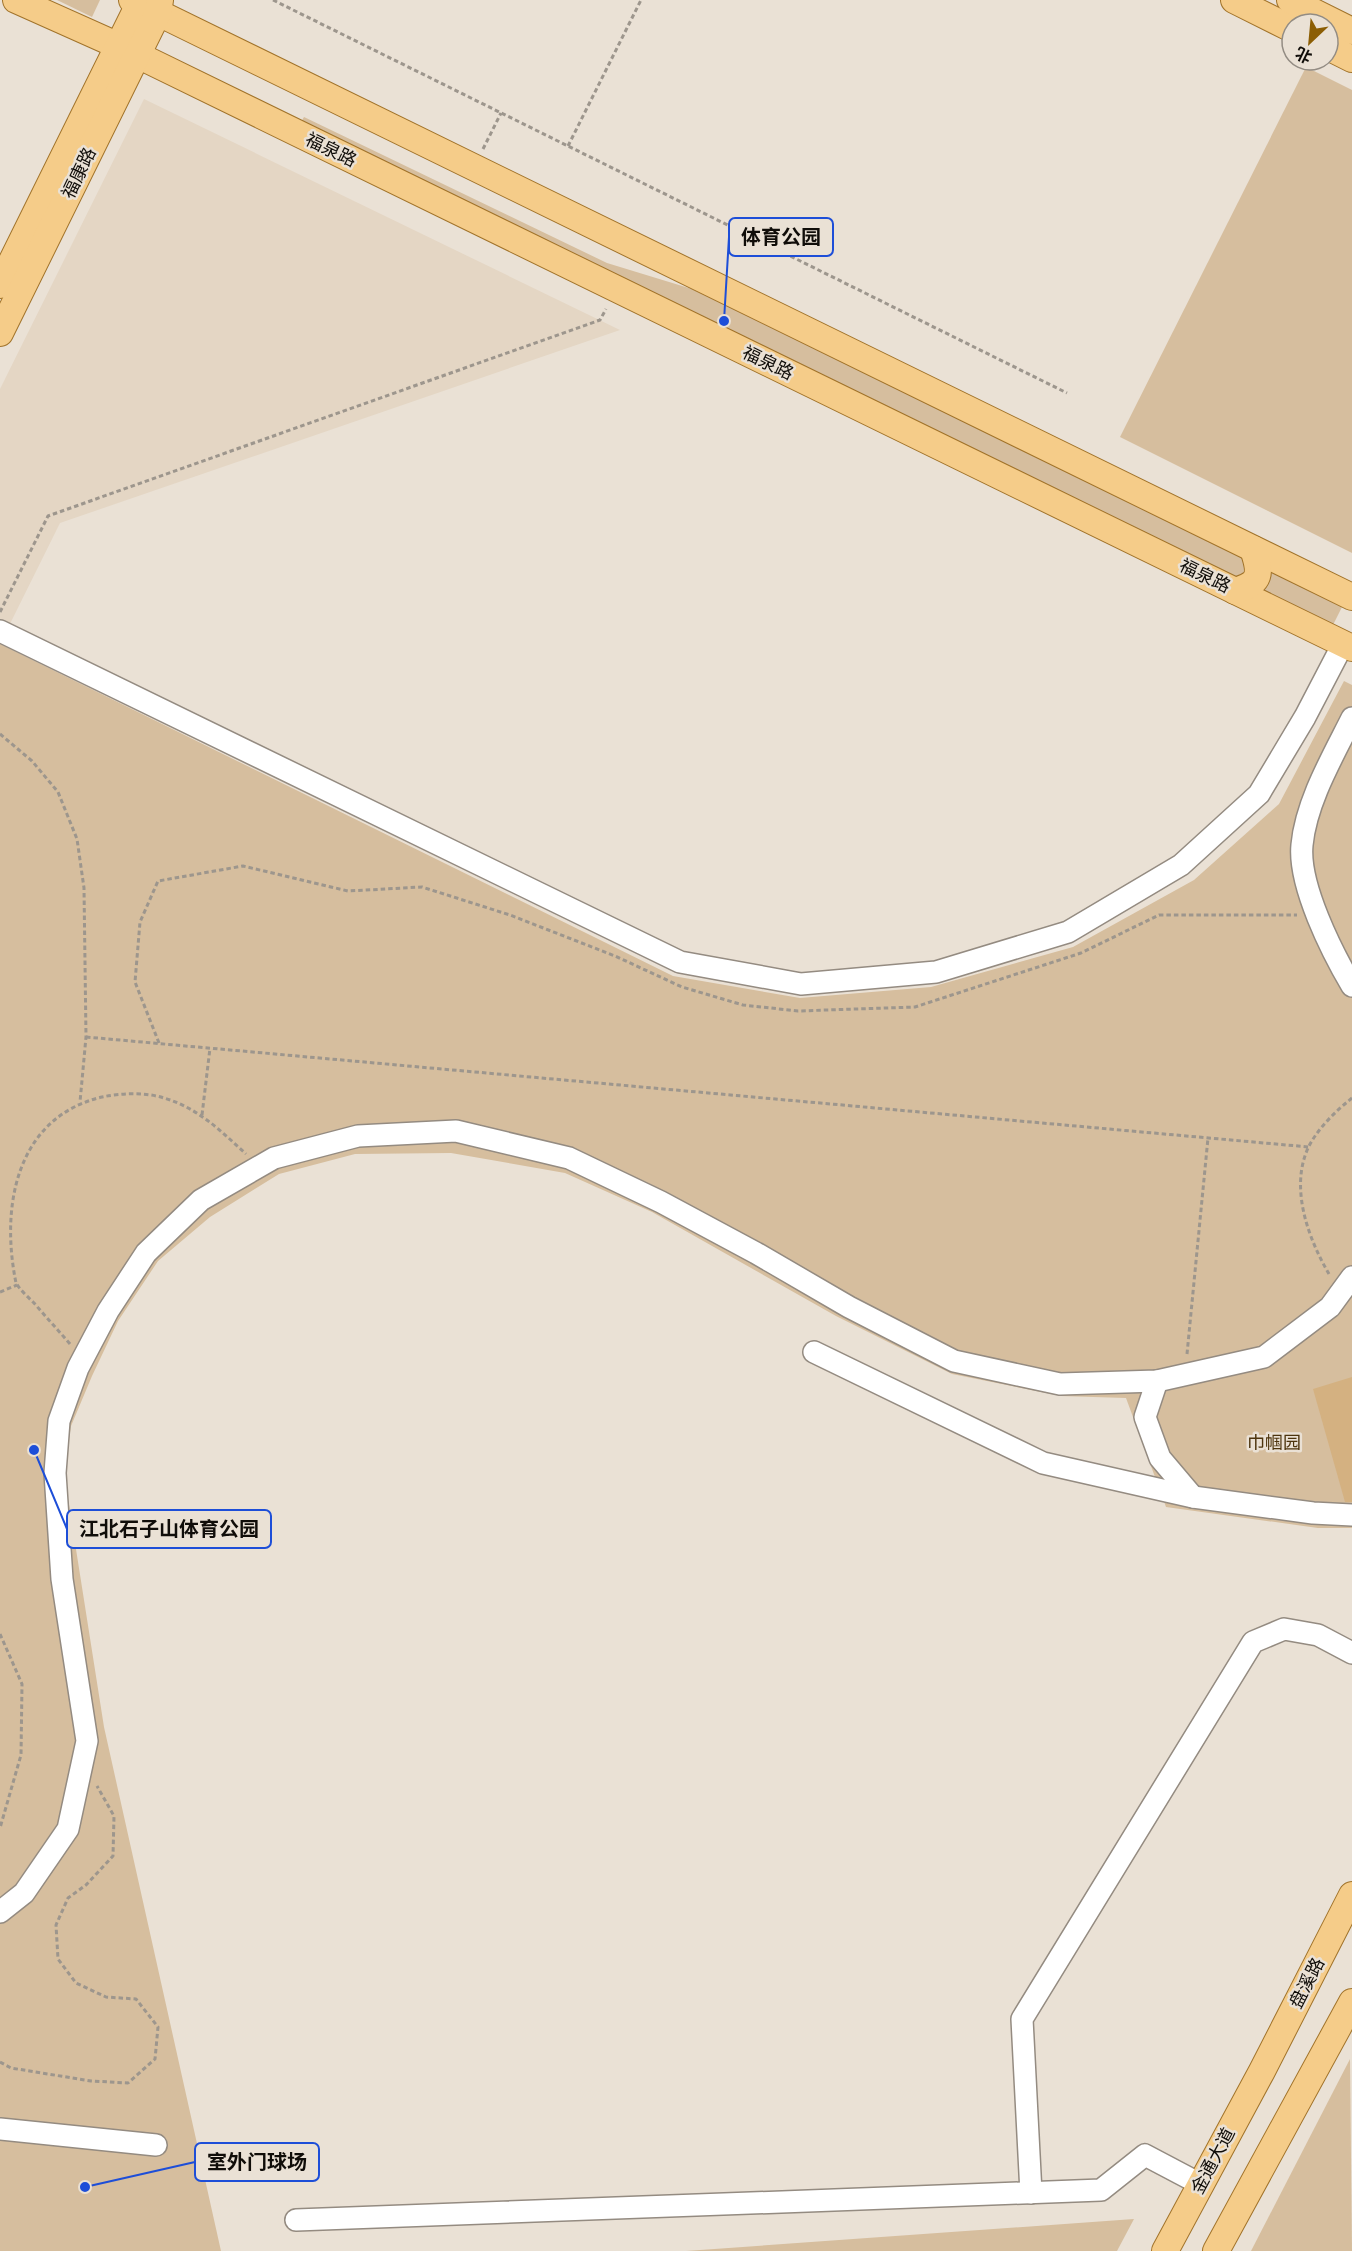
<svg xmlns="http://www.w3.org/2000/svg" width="1352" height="2251" viewBox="0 0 1352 2251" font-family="'Nunito Sans','Noto Sans SC',sans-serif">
<rect width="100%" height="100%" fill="#eae1d5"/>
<!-- built -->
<polygon fill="#e4d6c4" points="144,99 620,330 60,523 0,644 0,389"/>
<!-- green -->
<g fill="#d6be9e">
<polygon points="57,0 100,0 92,17"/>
<polygon points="1306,67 1352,90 1352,553 1120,437"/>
<polygon points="304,117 607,263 692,289 1248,560 1248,576 1235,584 298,127"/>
<polygon points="1267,570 1342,607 1330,631 1255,594"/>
<polygon points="0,644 673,976 800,998 931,987 1073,947 1194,880 1279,804 1344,681 1352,685 1352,1528 1318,1528 1166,1507 1126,1398 1061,1396 952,1374 836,1316 652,1212 565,1173 451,1153 355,1154 279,1174 210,1217 158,1261 118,1321 92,1376 71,1426 64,1473 104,1727 221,2251 0,2251"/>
<polygon points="1350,2059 1352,2251 1251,2251"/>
<polygon points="1134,2219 1117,2251 673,2251 686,2251"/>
</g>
<!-- building -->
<polygon fill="#d4b181" points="1352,1377 1352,1502 1345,1502 1313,1389"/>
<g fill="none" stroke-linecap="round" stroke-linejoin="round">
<!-- minor casing -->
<g stroke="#948b81" stroke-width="24">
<g id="minor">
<polyline points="0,631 680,962 801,984 936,972 1068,932 1181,865 1259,794 1305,717 1343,644"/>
<path d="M1352,718C1333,756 1306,802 1302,845C1298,885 1332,952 1352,986"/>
<polyline points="814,1352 1043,1463 1193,1497 1313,1513 1352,1515"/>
<polyline points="1157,1381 1145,1417 1160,1458 1193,1497"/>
<polyline points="0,1912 24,1893 68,1829 87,1741 62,1579 55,1473 59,1421 78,1368 108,1311 146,1253 201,1200 274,1158 358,1136 456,1131 569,1158 661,1202 756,1253 849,1307 954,1361 1060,1384 1157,1381 1264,1357 1330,1307 1352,1277"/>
<polyline points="0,2129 156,2145"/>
<polyline points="1031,2193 1022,2019 1253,1642 1284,1629 1318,1635 1352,1653"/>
<polyline points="296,2220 1101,2190 1145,2155 1200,2184"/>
</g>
</g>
<!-- major casing -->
<g stroke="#a1732a" stroke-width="28">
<g id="major">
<polyline points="16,0 119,46 1352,648"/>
<polyline points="132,0 1352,597"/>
<polyline points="1234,0 1292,29"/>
<polyline points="1290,0 1352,31"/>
<polyline points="1328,47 1352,59"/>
<polyline points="0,285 141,0"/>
<polyline points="0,333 158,13 160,0"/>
<path d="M1235,591C1262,583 1261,573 1253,549"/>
<polyline points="1165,2251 1262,2071 1352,1895"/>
<polyline points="1216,2251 1352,2002"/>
</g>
</g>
<!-- path -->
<g stroke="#9d968d" stroke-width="3" stroke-dasharray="4.5 3" stroke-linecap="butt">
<polyline points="273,0 1067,393"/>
<polyline points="568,146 641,0"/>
<polyline points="483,149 501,113"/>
<polyline points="0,612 48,516 600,320 606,309"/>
<polyline points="0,734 32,761 58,792 77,839 84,888 86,1037 80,1102"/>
<polyline points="86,1037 1309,1147"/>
<polyline points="159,1043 135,982 140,922 158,881 243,866 348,891 422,887 510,915 615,956 682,987 743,1005 798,1011 915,1007 1081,953 1159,915 1297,915"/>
<polyline points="202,1115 210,1048"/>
<path d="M1329,1274C1308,1238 1289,1187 1309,1146C1319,1127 1336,1111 1352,1098"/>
<polyline points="0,1292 17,1285"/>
<path d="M70,1344C58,1330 46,1317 34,1303C28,1297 20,1290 16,1283C0,1205 17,1117 102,1097C121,1093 145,1092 164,1098C198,1108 221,1131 246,1154"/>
<polyline points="1187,1354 1208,1138"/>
<polyline points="0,1634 22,1684 21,1755 0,1828"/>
<polyline points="0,2062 11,2068 91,2081 128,2083 155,2059 158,2027 136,1999 106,1997 76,1983 58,1959 56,1925 68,1898 86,1885 113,1856 114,1816 97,1786"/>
</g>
<!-- minor -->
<use href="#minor" stroke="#fff" stroke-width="21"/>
<!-- major -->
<use href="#major" stroke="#f5cc89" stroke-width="26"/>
</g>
<g text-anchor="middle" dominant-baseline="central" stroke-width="5" stroke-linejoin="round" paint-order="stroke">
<!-- street labels -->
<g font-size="18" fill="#100d09" stroke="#eae1d5">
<text transform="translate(331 150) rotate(26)">福泉路</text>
<text transform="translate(79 173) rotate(-64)">福康路</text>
<text transform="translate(768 363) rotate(26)">福泉路</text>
<text transform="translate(1205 576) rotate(26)">福泉路</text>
<text transform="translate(1307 1983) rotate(-63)">盘溪路</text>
<text transform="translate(1213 2161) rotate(-62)">金通大道</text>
</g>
<!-- park labels -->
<g font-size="18" fill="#4d340d" stroke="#eae1d5">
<text x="1274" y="1443">巾帼园</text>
</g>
</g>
<!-- callouts -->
<path fill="none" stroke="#1d4ed8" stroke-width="2" d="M724 321L729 237M34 1450L67 1529M85 2187L195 2162"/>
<g fill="#1d4ed8" stroke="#eae1d5" stroke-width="2">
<circle cx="724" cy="321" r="6"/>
<circle cx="34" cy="1450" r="6"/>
<circle cx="85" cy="2187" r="6"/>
</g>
<g fill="#eae1d5" stroke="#1d4ed8" stroke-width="2">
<rect x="729" y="218" width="104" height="38" rx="6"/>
<rect x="67" y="1510" width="204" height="38" rx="6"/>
<rect x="195" y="2143" width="124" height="38" rx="6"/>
</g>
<g font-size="20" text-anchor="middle" font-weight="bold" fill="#100d09">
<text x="781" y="244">体育公园</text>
<text x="169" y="1536">江北石子山体育公园</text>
<text x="257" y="2169">室外门球场</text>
</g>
<!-- north arrow -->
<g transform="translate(1310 42) rotate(206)"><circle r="28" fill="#eae1d5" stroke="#938c83" stroke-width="1.5"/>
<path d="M0-4.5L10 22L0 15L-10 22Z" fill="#8c5e04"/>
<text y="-9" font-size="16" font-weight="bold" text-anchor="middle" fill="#100d09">北</text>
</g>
</svg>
